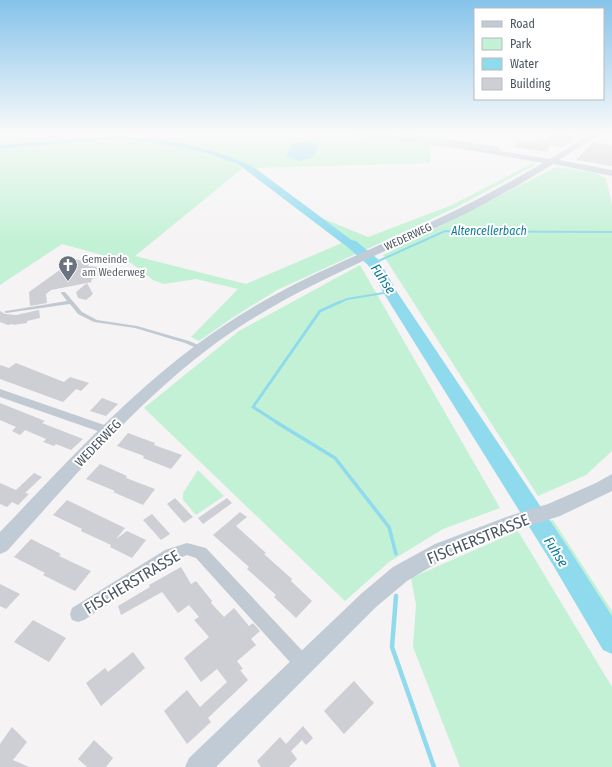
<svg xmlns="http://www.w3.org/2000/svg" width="612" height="767" viewBox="0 0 612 767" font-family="'Fira Sans Condensed',sans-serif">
<rect width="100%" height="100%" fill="#f5f3f3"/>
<!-- green -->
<g fill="#c3f1d5">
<polygon points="0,134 56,134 55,135 99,134 99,137 0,145"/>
<polygon points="118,134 335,134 431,144 430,163 255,168 207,149 138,137 115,136"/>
<path d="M112,139C150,141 212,147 243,168L135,256L246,284L342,243L358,253L277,290L232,318L199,341L191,337L238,289L196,279L164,284L153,280L131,263L62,244L0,285V149Z"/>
<polygon points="533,163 535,165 533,166 457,207 365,250 322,218 368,237 452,205"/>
<polygon points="556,167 596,173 606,179 612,205 612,451 586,475 538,496 383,255"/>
<polygon points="360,265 500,508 443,529 389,562 345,601 144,408 239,331"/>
<polygon points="198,470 224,496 196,515 183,500 183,493"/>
<polygon points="553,520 612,611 612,630 545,523"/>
<polygon points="518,531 612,687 612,767 460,767 413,647 416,605 411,578"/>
</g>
<!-- water -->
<g fill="#90daee">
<path d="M115,136C163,138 212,146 255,168L365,250L358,253L342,243L238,164L201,151L137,140L112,139L0,149V145Z"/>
<polygon points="309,141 319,146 313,157 300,161 286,156 292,144"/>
</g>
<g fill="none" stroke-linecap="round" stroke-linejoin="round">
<!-- stream-far3 -->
<g stroke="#90daee" stroke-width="2">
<polyline points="374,263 445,231 612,232"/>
<polyline points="338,303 347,299 390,292"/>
</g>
<!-- stream-far2 -->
<polyline stroke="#90daee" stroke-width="3" points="278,423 253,407 320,311 340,302"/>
<!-- stream-far1 -->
<polyline stroke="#90daee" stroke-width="3.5" points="276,422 335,458 389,527 396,554"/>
<!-- stream -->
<polyline stroke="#90daee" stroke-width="4.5" points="396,596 392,647 434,767"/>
<!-- river -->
<polygon fill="#90daee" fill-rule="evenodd" points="351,240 356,241 379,260 397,292 569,549 612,616 612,654 603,650 553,565 383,292 368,265 344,244 346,241"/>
</g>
<!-- building -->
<g fill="#cdcfd5">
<polygon points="550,134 566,134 579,137 562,148 550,145 547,152 514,147 518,140 535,142 537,139 544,141"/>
<polygon points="594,141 598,144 600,143 612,146 612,166 576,160"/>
<polygon points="75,259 90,263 88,266 99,267 100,274 91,280 92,282 87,283 93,294 86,300 78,298 76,292 87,283 51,290 46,294 47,303 30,306 29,292"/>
<polygon points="39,310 40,318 27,321 27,323 13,325 13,324 8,325 0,322 0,311 5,314 16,315"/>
<polygon points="16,363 64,382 70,377 89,383 81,391 76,389 63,402 0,379 0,365 9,368"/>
<polygon points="102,398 118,404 106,416 90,411"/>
<polygon points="0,403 45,421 42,423 83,439 71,450 56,444 54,446 43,442 46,439 25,430 20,435 12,431 16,427 0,420"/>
<polygon points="128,433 155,443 154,445 182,455 171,469 143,458 144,456 117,446"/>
<polygon points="100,464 127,476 126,478 155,489 143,505 113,492 115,491 86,479"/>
<polygon points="34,473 42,477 25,493 29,494 18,505 12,502 7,507 0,504 0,483 16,490"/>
<polygon points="175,498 193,517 184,523 167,504"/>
<polygon points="227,498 232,503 203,524 198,518"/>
<polygon points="67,500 125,528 116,539 127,531 146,540 132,558 110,547 111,545 81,531 82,529 53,515"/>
<polygon points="240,512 247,517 236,526 266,553 264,554 292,579 291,581 312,601 296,618 274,597 276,595 247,569 249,567 213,535"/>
<polygon points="152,514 170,534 161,540 143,520"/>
<polygon points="31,539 61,554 59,556 91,571 75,591 43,575 45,573 14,557"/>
<polygon points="181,567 191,584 196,581 212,601 211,603 224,617 234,608 249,626 253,623 260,631 251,639 256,645 237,661 243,669 240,670 248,680 208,718 211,722 187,744 164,711 187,690 200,707 227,682 217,669 201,682 184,658 209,637 194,620 199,617 189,605 178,613 162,592 121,615 118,606 150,587 149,585"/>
<polygon points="0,584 20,594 6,609 0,606"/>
<polygon points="33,620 66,638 49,662 14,642"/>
<polygon points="133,652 145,668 101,706 86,683 105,668 108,672"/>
<polygon points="354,681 374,703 344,734 324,711"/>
<polygon points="303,726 313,738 306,745 302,740 291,751 297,759 289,767 261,767 257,761 280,737 286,744"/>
<polygon points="12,727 27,742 13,760 29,767 0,767 0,744"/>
<polygon points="94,740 113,758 106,767 87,767 78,759"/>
</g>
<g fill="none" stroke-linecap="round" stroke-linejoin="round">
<!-- lane -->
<polygon fill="#c1cad2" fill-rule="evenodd" points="61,292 65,292 82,312 97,320 137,326 189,341 203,347 204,348 203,349 199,349 185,343 135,328 94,322 78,314 70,304 6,313 4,312 6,311 67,301 61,293"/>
<!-- street -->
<g fill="#c1cad2" fill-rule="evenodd">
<polygon points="392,134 409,134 494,146 499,148 502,152 499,154 493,150"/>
<polygon points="574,134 586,134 593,137 590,139"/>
<polygon points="0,389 113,428 115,431 113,434 109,435 0,397"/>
<polygon points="187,543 206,548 310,659 312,665 310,671 304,673 298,671 196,558 187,555 175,560 84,620 78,622 72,620 70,614 72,608 165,550"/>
</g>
<!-- secondary -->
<g fill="#c1cbd6" fill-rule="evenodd">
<path d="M348,134H381L418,138L550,159L590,134H600L559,160L612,170V176L553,164C525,182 496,198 467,213C393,249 317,278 247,322C153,381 81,470 7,551L0,554V532C74,455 146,374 237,317C298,278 366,252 431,222C470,204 507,184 543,163L450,147L352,136Z"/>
<polygon points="612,474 612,491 608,493 560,516 513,531 449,556 407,581 376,607 216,767 185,767 189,758 362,593 393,567 435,544 509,516 548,504 596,483"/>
</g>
</g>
<!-- sky -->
<linearGradient id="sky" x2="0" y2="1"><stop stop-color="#85c3ea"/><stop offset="0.55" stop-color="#fafafa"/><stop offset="1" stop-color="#fafafa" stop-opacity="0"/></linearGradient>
<rect width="612" height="242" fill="url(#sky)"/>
<!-- icons -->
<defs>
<g id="church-pin" transform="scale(1)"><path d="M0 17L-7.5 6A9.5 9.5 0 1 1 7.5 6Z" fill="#6b7280" stroke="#fff"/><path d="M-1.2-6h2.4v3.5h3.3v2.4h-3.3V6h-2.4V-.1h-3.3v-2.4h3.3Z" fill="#fff"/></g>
</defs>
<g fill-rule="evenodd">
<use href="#church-pin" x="68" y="265"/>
</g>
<g text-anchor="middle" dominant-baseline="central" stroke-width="4" stroke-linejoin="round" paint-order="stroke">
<!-- far-street labels -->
<g font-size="11" fill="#4a5661" stroke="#fff">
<text transform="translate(408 237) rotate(-25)">WEDERWEG</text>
</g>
<!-- far-worship labels -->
<g font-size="11" fill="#5b616d" stroke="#fff" text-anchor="start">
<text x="82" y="259">Gemeinde<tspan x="82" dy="13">am Wederweg</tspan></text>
</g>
<!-- far-water labels -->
<g font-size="12" font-style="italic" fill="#0c7c9b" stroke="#fff">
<text x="489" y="231">Altencellerbach</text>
</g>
<!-- street labels -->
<g font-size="13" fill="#4a5661" stroke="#fff">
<text transform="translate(98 443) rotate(-46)">WEDERWEG</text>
</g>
<!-- water labels -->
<g font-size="14" font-style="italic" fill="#0c7c9b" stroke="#fff">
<text transform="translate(383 279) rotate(56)">Fuhse</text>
<text transform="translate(556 552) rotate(58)">Fuhse</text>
</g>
<!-- near-street labels -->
<g font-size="16" fill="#4a5661" stroke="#fff">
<text transform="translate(478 539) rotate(-22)">FISCHERSTRASSE</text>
<text transform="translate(132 582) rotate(-31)">FISCHERSTRASSE</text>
</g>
</g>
<!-- legend -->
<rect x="474" y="8" width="130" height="92" fill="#ffffff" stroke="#b7bbc0"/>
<rect x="482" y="21" width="20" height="6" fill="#c1cbd6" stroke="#b7bbc0"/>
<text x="510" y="28" font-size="12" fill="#4a5661">Road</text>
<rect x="482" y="38" width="20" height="12" fill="#c3f1d5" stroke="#b7bbc0"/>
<text x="510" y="48" font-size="12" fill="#4a5661">Park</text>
<rect x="482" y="58" width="20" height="12" fill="#90daee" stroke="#b7bbc0"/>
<text x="510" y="68" font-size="12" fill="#4a5661">Water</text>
<rect x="482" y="78" width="20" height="12" fill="#cdcfd5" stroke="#b7bbc0"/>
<text x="510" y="88" font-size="12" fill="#4a5661">Building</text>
</svg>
